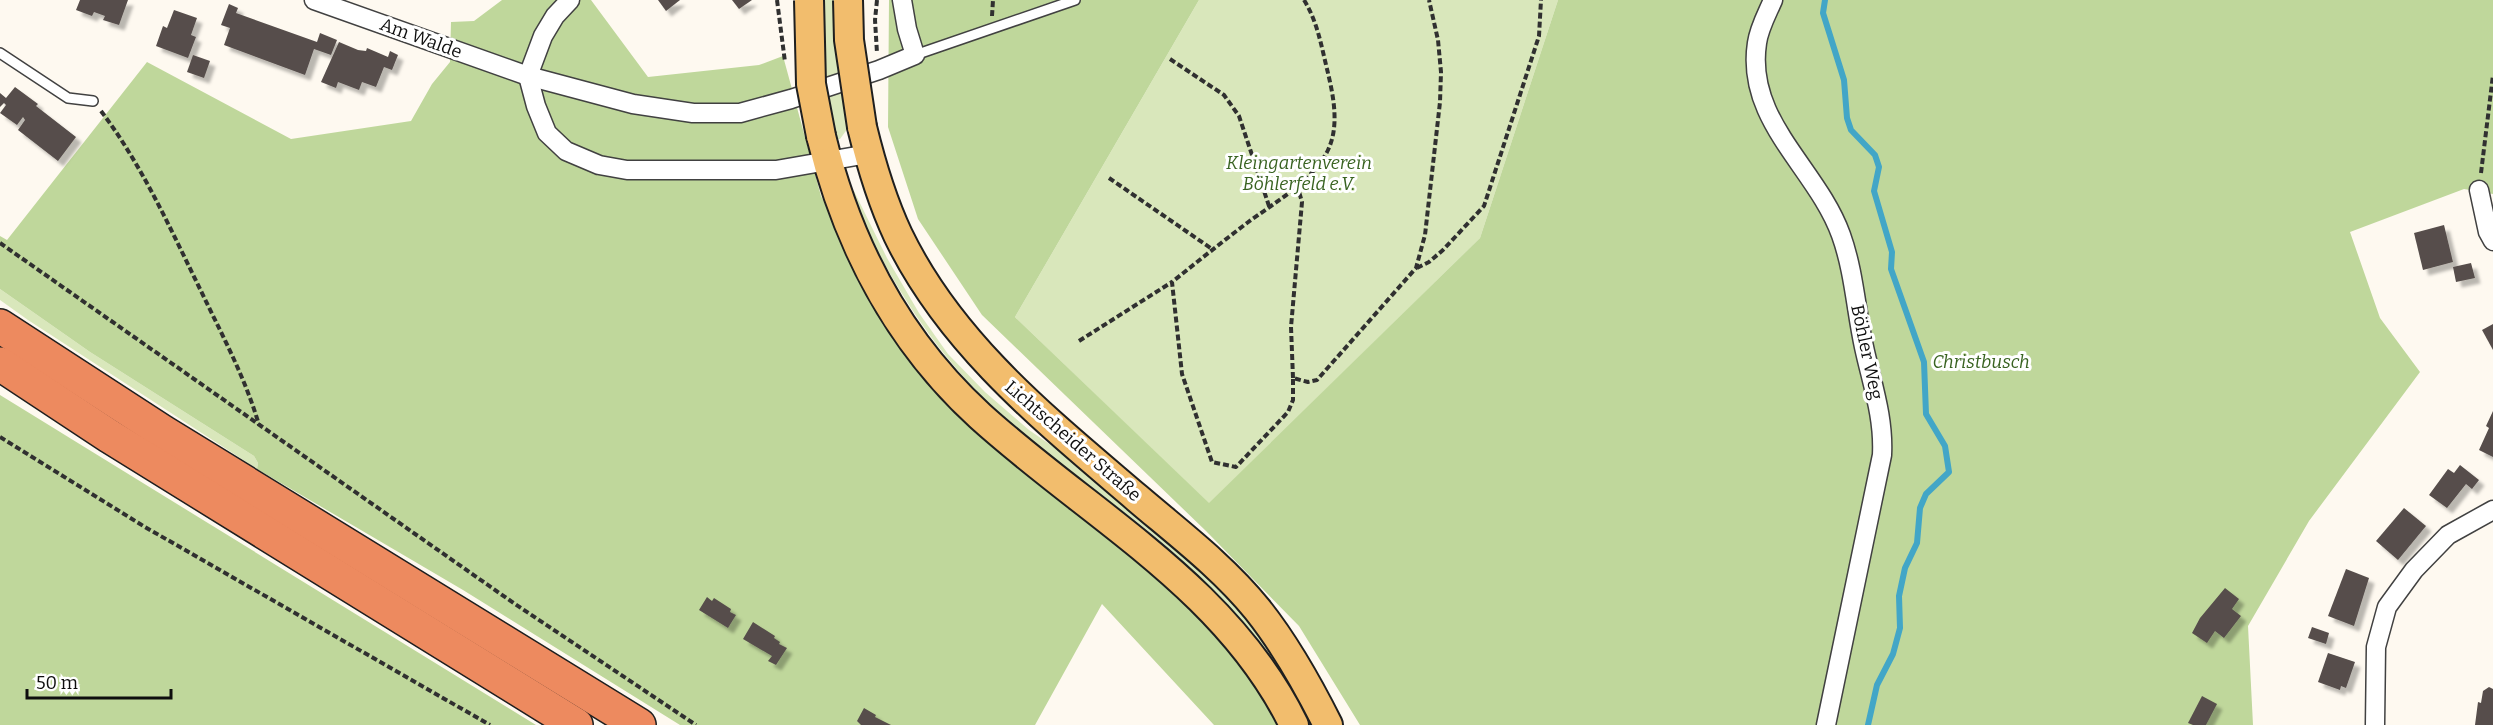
<svg xmlns="http://www.w3.org/2000/svg" width="2493" height="725" viewBox="0 0 2493 725" font-family="Bitter,serif">
<defs>
<filter id="shadow"><feDropShadow dx="5.5" dy="5.5" stdDeviation="1.5" flood-color="#0004"/></filter>
</defs>
<rect width="100%" height="100%" fill="#fef9f0"/>
<!-- green -->
<g fill="#d9e7bb">
<polygon points="822,0 837,0 848,128 840,139 836,139 825,91"/>
<polygon points="1199,0 1558,0 1480,238 1209,504 1015,317"/>
<path d="M854,191L887,258L919,313L948,354L985,392L1029,430L1077,463L1216,583L1252,623L1286,672L1316,725H1307C1284,693 1261,661 1238,629C1227,614 1218,598 1206,585C1152,525 1080,484 1019,432C940,362 892,289 850,193Z"/>
<polygon points="0,289 90,352 254,456 258,463 257,469 28,320 0,300"/>
</g>
<!-- forest -->
<g fill="#bfd79b">
<polygon points="502,0 591,0 648,77 759,65 783,56 821,196 889,333 958,409 1174,588 1252,677 1282,725 1214,725 1102,604 1035,725 680,725 463,590 257,469 258,463 254,456 90,352 0,289 0,236 7,240 147,62 291,139 411,121 432,84 450,62 451,22 474,21"/>
<polygon points="889,0 1199,0 1015,317 1209,503 1480,238 1558,0 2493,0 2493,194 2464,189 2350,232 2380,318 2420,372 2309,521 2248,626 2253,725 1360,725 1299,626 1206,531 982,315 918,219 888,127"/>
<polygon points="0,395 536,725 0,725"/>
</g>
<g fill="none" stroke-linecap="round" stroke-linejoin="round">
<!-- stream -->
<polyline stroke="#42a6c7" stroke-width="6" points="1825,0 1823,13 1844,80 1847,118 1851,130 1875,155 1879,167 1874,191 1892,252 1891,269 1924,362 1926,414 1945,446 1949,472 1926,494 1920,508 1917,543 1905,568 1899,596 1900,628 1893,654 1877,685 1868,725"/>
</g>
<!-- building -->
<g fill="#564e4b" filter="url(#shadow)">
<polygon points="80,0 128,0 119,25 103,20 105,16 94,12 92,16 76,10"/>
<polygon points="658,0 680,0 666,11"/>
<polygon points="732,0 752,0 739,9"/>
<polygon points="229,4 238,8 236,13 317,42 320,33 337,40 331,55 314,49 305,75 224,45 230,28 221,25"/>
<polygon points="174,10 197,18 191,35 196,37 188,58 156,46 163,26 167,28"/>
<polygon points="339,42 358,50 366,51 367,48 388,57 390,51 398,55 392,70 384,67 376,87 362,82 359,90 338,82 336,88 321,82"/>
<polygon points="193,55 210,61 204,78 187,72"/>
<polygon points="15,87 38,104 36,106 76,137 58,161 18,130 25,120 23,117 17,125 0,113 6,105 4,103 0,107 0,93 6,98"/>
<polygon points="2444,225 2453,262 2423,270 2414,233"/>
<polygon points="2471,263 2475,278 2456,282 2453,267"/>
<polygon points="2493,324 2493,350 2482,330"/>
<polygon points="2493,411 2493,457 2479,450 2489,428 2486,426"/>
<polygon points="2460,465 2479,480 2472,489 2466,484 2447,508 2429,495 2448,469 2454,473"/>
<polygon points="2404,508 2426,526 2398,560 2376,541"/>
<polygon points="2346,569 2369,578 2354,626 2328,616"/>
<polygon points="2225,588 2239,599 2232,609 2241,616 2224,638 2215,631 2207,643 2192,633 2200,618"/>
<polygon points="707,597 712,601 714,598 731,609 730,612 736,615 728,628 699,610"/>
<polygon points="753,622 775,636 774,638 780,642 779,644 787,648 776,665 768,661 772,656 743,639"/>
<polygon points="2312,627 2329,633 2326,644 2308,638"/>
<polygon points="2328,653 2355,662 2346,688 2341,686 2340,690 2318,682"/>
<polygon points="2489,687 2493,689 2493,725 2475,725 2478,702 2481,703 2483,691"/>
<polygon points="2202,696 2217,704 2206,725 2193,725 2188,723"/>
<polygon points="864,708 876,715 875,717 891,725 861,725 857,721"/>
</g>
<g fill="none" stroke-linecap="round" stroke-linejoin="round">
<!-- lane casing -->
<g stroke="#414141" stroke-width="12">
<g id="lane">
<polyline points="0,53 68,98 93,101"/>
<polyline points="915,55 1075,0"/>
</g>
</g>
<!-- street casing -->
<g stroke="#414141" stroke-width="21">
<g id="street">
<polyline points="314,0 528,76 633,104 693,113 740,113 791,99 879,70 915,55 907,29 902,0"/>
<polyline points="570,0 555,16 543,36 528,76 536,106 547,133 566,151 599,165 627,170 776,170 868,154"/>
<path d="M1773,0C1767,14 1759,28 1757,43C1745,121 1817,168 1841,235C1854,271 1856,310 1864,347C1872,384 1884,417 1882,455L1826,725"/>
<polyline points="2479,190 2488,232 2493,241"/>
<polyline points="2375,725 2376,647 2387,607 2414,570 2448,535 2493,510"/>
</g>
</g>
<!-- primary casing -->
<g stroke="#1f1f1f" stroke-width="32">
<g id="primary">
<path d="M862,127C871,164 882,201 898,235C951,345 1046,420 1137,498C1178,533 1223,567 1257,609C1285,644 1308,685 1328,725"/>
<path d="M821,136C847,243 898,341 980,416C1089,515 1227,587 1294,725"/>
</g>
</g>
<!-- highway casing -->
<g stroke="#1f1f1f" stroke-width="36">
<g id="highway">
<polyline points="0,326 163,432 639,725"/>
<polyline points="0,364 109,436 576,725"/>
</g>
</g>
<!-- path -->
<g stroke="#303030" stroke-width="4" stroke-dasharray="6 3" stroke-linecap="butt">
<polyline points="777,0 785,62"/>
<polyline points="877,0 875,20 877,53"/>
<path d="M1304,0C1317,21 1321,44 1327,69C1333,94 1340,125 1328,150C1313,181 1274,203 1247,223C1222,242 1197,262 1172,282L1182,374L1212,462L1236,467L1288,412L1293,400V378L1308,382L1317,380L1416,268L1425,235L1440,102L1441,72L1438,40L1429,0"/>
<polyline points="992,16 993,0"/>
<polyline points="1170,59 1224,95 1239,116 1269,206"/>
<path d="M101,111C142,165 171,230 201,291C222,335 245,377 259,425"/>
<polyline points="2481,173 2493,75"/>
<polyline points="1109,178 1212,249"/>
<polyline points="0,243 515,604 696,725"/>
<polyline points="1417,268 1429,262 1443,250 1484,206 1539,36 1541,0"/>
<polyline points="1079,341 1172,282"/>
<polyline points="1293,378 1291,327 1302,202 1297,185"/>
<polyline points="0,437 145,527 490,725"/>
</g>
<!-- lane -->
<use href="#lane" stroke="#fff" stroke-width="9"/>
<!-- street -->
<use href="#street" stroke="#fff" stroke-width="18"/>
<!-- primary -->
<use href="#primary" stroke="#f2bd6d" stroke-width="28"/>
<!-- highway -->
<use href="#highway" stroke="#ed8a5f" stroke-width="33"/>
<!-- primary-bridge casing -->
<g stroke="#1f1f1f" stroke-width="32" stroke-linecap="butt">
<g id="primary-bridge">
<polyline points="809,0 811,84 821,136"/>
<polyline points="848,0 849,40 862,127"/>
</g>
</g>
<!-- primary-bridge -->
<use href="#primary-bridge" stroke="#f2bd6d" stroke-width="28"/>
</g>
<g text-anchor="middle" dominant-baseline="central" stroke-width="6" stroke-linejoin="round" paint-order="stroke">
<!-- street labels -->
<g font-size="18" fill="#0e0e0e" stroke="#fff">
<text transform="translate(421 38) rotate(20)">Am Walde</text>
<text transform="translate(1867 352) rotate(78)">Böhler Weg</text>
<text transform="translate(1073 441) rotate(41)">Lichtscheider Straße</text>
</g>
<!-- park labels -->
<g font-size="18" font-style="italic" fill="#396321" stroke="#fff">
<text x="1299" y="163">Kleingartenverein<tspan x="1299" dy="21">Böhlerfeld e.V.</tspan></text>
<text x="1981" y="362">Christbusch</text>
</g>
</g>
<!-- scale -->
<path d="M27 689v9h144v-9" fill="none" stroke="#0e0e0e" stroke-width="3"/>
<text x="36" y="689" font-size="18" fill="#0e0e0e" stroke="#ffffff" stroke-width="4.5" paint-order="stroke">50 m</text>
</svg>
